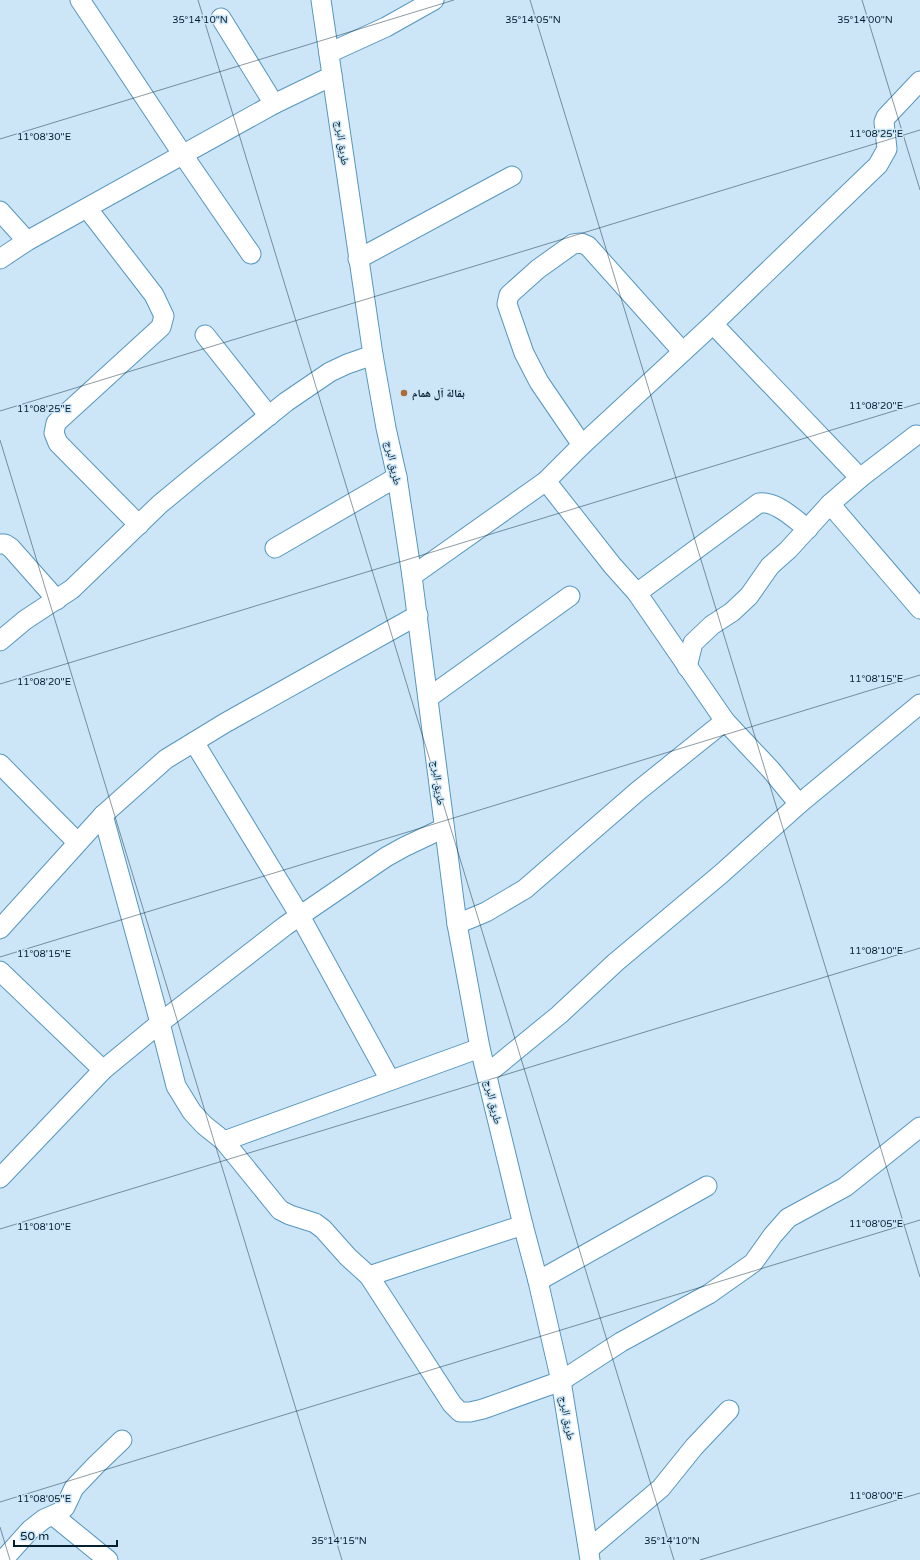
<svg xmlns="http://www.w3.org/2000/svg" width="920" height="1560" viewBox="0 0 920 1560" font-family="'Varela Round','Noto Naskh Arabic',sans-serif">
<rect width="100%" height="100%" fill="#cce6f8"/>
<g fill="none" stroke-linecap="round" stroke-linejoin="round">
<!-- minor casing -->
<g stroke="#5596bf" stroke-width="21">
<g id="minor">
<polyline points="80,0 183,155 251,254"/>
<polyline points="321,0 373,355 386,428 397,477 412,576 457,924 480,1048 523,1225 538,1281 561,1381 590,1560"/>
<polyline points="221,18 274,104"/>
<polyline points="329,53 386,27 434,0"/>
<polyline points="87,208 154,295 164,316 161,327 56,423 54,433 58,443 139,525"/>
<polyline points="0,211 27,241"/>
<polyline points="0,259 27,241 274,104 332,76"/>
<polyline points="358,259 512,176"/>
<polyline points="713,324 860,478"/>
<polyline points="205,335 269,416"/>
<polyline points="916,435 860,478 830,504 920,609"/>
<polyline points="582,445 539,382 524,353 507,304 509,295 538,269 573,244 581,243 588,246 682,351"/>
<polyline points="546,481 612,565 637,593 725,721 771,770 799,804"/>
<polyline points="0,544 5,544 11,548 57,600"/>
<polyline points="275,548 397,477"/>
<polyline points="412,576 546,481 582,445 713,324 878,165 887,149 884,122 886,117 920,81"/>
<path d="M637,593L759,503C777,501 794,519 808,529"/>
<polyline points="0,641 25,620 72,589 160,504 200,471 286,402 330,372 347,364 373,355"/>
<polyline points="687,667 693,643 712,625 732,612 749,596 770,566 788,550 830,504"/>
<polyline points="428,698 570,596"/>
<polyline points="194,742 300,916 390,1080"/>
<polyline points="0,764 77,842"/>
<polyline points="103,815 160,1023 176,1086 192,1112 204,1125 224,1141 280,1210 290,1215 315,1223 323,1229 348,1257 369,1276 452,1404 460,1412 470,1412 483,1409 561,1381 621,1342 709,1294 753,1263 773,1235 788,1218 845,1187 920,1127"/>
<polyline points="457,924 486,912 525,889 638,791 725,721"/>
<polyline points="0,929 103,815 166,759 225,723 418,615"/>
<polyline points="0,971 103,1070"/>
<polyline points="487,1074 559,1015 616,962 721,874 799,804 920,704"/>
<polyline points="224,1141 480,1048"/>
<polyline points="0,1178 103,1070 160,1023 285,926 386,857 404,847 444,828"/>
<polyline points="369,1276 523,1225"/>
<polyline points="538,1281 707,1186"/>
<polyline points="54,1516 108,1560"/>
<polyline points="589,1549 661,1488 694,1447 729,1410"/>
<polyline points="3,1560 30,1530 44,1519 60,1512 65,1507 74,1488 96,1465 122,1440"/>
</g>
</g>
<!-- minor -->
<use href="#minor" stroke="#fff" stroke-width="19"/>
</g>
<!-- ticks -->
<path fill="none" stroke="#052131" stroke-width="1" stroke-opacity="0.45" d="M198,0L674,1560M530,0L920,1277M862,0L920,190M0,139L454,0M0,411L920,130M0,440L342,1560M0,684L920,403M0,957L920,675M0,1229L920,948M0,1502L920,1220M0,1527L10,1560M700,1560L920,1493"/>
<!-- markers -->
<circle fill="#ad6b36" stroke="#cce6f8" stroke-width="1.5" cx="404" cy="393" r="4"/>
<g text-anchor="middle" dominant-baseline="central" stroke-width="3" stroke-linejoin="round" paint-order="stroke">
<!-- street labels -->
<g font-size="11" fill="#052131" stroke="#cce6f8">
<text transform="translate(342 143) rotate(82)">طريق البرج</text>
<text transform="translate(393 463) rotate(78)">طريق البرج</text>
<text transform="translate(438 783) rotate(83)">طريق البرج</text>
<text transform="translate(493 1102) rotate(77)">طريق البرج</text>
<text transform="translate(567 1418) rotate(80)">طريق البرج</text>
</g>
<!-- poi labels -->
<g font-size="11" font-weight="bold" fill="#052131" stroke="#cce6f8" text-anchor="start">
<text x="412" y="393">بقالة آل همام</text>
</g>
</g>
<g font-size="10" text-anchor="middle" fill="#052131" stroke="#cce6f8" stroke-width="3" stroke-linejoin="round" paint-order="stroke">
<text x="200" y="23">35°14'10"N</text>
<text x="533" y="23">35°14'05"N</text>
<text x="865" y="23">35°14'00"N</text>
<text x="876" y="137">11°08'25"E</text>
<text x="44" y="140">11°08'30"E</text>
<text x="876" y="409">11°08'20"E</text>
<text x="44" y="412">11°08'25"E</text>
<text x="876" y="682">11°08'15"E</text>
<text x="44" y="685">11°08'20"E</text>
<text x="876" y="954">11°08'10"E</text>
<text x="44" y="957">11°08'15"E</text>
<text x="876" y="1227">11°08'05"E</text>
<text x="44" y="1230">11°08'10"E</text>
<text x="876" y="1499">11°08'00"E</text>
<text x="44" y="1502">11°08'05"E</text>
<text x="339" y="1544">35°14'15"N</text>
<text x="672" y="1544">35°14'10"N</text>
</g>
<!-- scale -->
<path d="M14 1540v6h103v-6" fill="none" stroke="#052131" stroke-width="2"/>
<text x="20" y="1540" font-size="12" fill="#052131" stroke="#cce6f8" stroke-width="3" paint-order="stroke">50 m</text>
</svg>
